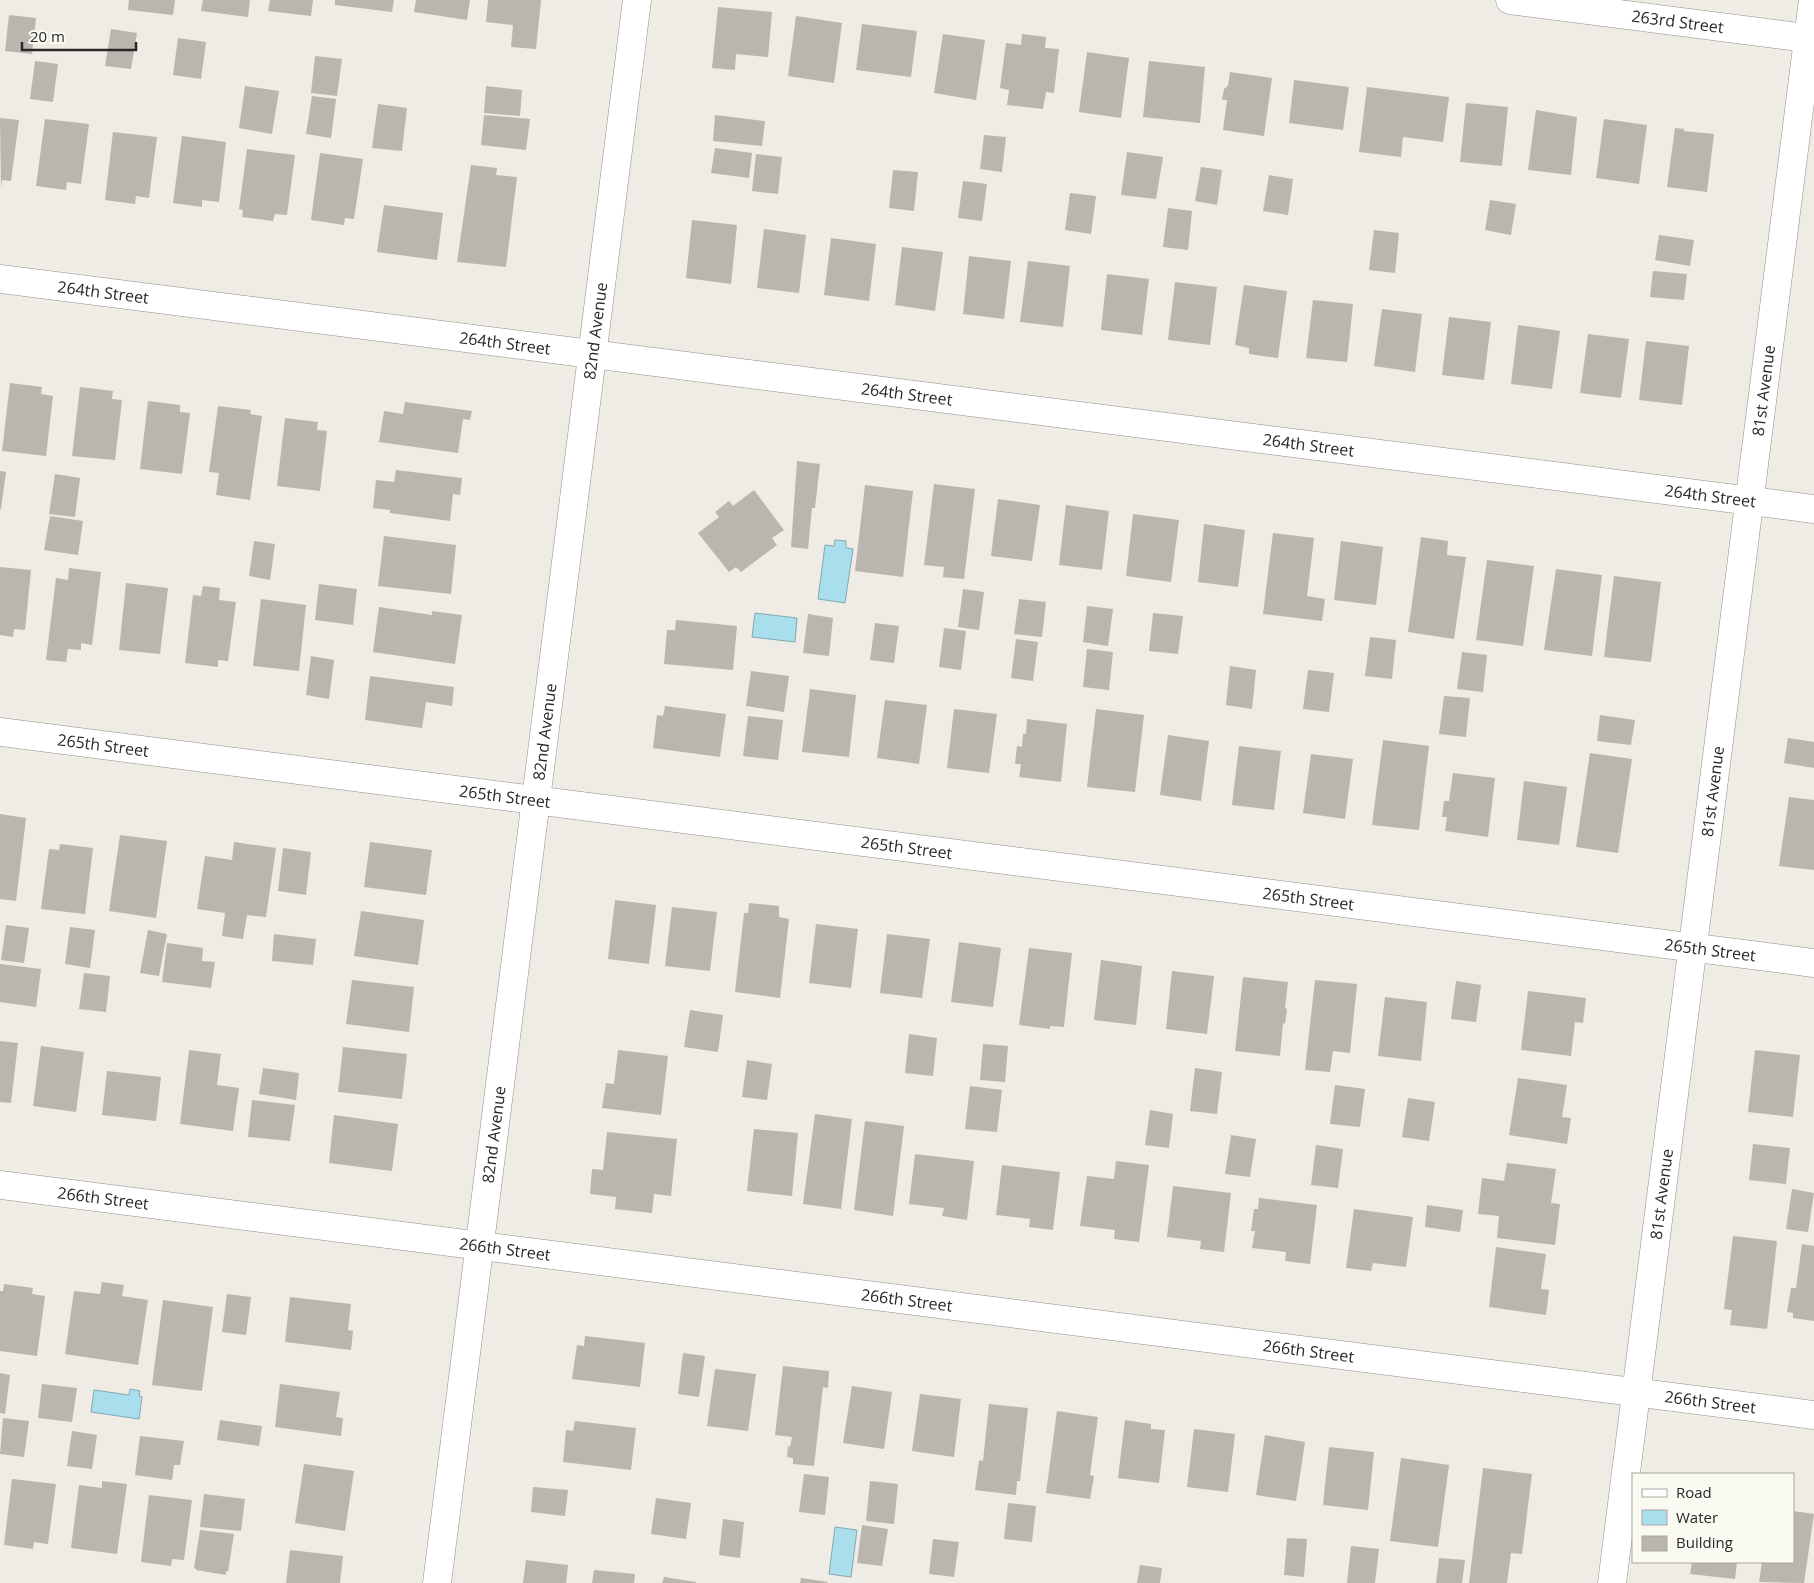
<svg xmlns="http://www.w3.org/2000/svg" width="1814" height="1583" viewBox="0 0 1814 1583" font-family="'Open Sans',sans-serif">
<rect width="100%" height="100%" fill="#eeece5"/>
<!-- water -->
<g fill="#a9dfed" stroke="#83a8b1">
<polygon points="835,540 846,541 846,548 853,549 845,603 818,599 825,545 834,546"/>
<polygon points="755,613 797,618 795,642 752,637"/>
<polygon points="130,1389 140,1391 139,1396 142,1397 139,1419 91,1412 94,1390 129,1395"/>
<polygon points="835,1527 857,1530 851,1577 829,1574"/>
</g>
<!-- building -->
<g fill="#bab5af">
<polygon points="129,0 175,0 173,15 128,10"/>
<polygon points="203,0 250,0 248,17 201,11"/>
<polygon points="270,0 313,0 311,16 268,11"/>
<polygon points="335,0 394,0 392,12 335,5"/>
<polygon points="416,0 470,0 467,20 414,12"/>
<polygon points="488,0 541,0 536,49 511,47 513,25 486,22"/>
<polygon points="718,7 772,12 768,57 736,54 735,70 712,68"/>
<polygon points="9,15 36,18 32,54 5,51"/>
<polygon points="796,16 842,23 834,83 788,76"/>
<polygon points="862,24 917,31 911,77 856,70"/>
<polygon points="111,29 137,33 131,69 105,66"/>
<polygon points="943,34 985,40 976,100 934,93"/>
<polygon points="1022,34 1046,37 1045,48 1059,49 1054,93 1046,92 1043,109 1007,105 1009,90 1000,88 1006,43 1021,45"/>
<polygon points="178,38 206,42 201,79 173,75"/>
<polygon points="1087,52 1129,58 1121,118 1079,112"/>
<polygon points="315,56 342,59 337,96 311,93"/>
<polygon points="35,61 58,64 53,102 30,99"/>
<polygon points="1149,61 1205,67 1200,123 1143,117"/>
<polygon points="1230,72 1272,78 1264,136 1223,130 1227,100 1222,100 1224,89 1228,86"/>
<polygon points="1294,80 1349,87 1343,130 1289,123"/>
<polygon points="245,86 279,91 272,134 239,128"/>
<polygon points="486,86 522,90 520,116 484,113"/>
<polygon points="1367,87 1449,97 1443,142 1403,137 1401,157 1359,152"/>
<polygon points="312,96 336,99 331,138 306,134"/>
<polygon points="1466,103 1508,107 1502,166 1460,162"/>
<polygon points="378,104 407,108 402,151 372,148"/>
<polygon points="1536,110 1577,117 1571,175 1528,170"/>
<polygon points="484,115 530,119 526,150 481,145"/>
<polygon points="715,115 765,121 762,146 713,141"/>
<polygon points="0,118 19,120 11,181 2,180 1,188"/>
<polygon points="45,119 89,124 81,184 67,182 66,190 36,186"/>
<polygon points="1604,119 1647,125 1639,184 1596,178"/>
<polygon points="1675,128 1684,129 1684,131 1714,134 1707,192 1667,187"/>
<polygon points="113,132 157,137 149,198 136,196 135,204 105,200"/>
<polygon points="984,135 1006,137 1002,172 980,169"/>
<polygon points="182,136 226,142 219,202 202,200 202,207 173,203"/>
<polygon points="715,148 752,153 749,178 711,173"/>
<polygon points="247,149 295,155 287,215 275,214 273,221 242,217 243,210 239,209"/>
<polygon points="1127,152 1163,157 1156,199 1121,195"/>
<polygon points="320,153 363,159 354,219 345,218 344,225 311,220"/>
<polygon points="756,154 782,157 778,194 752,191"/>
<polygon points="471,165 497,168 496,175 517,177 506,267 457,262"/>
<polygon points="1201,167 1222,170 1217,205 1195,201"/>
<polygon points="893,170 918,172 914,211 889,208"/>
<polygon points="1269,175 1293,179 1288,215 1263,211"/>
<polygon points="963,181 987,184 982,221 958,218"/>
<polygon points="1070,193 1096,196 1091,234 1065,230"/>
<polygon points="1490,200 1516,204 1511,235 1485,230"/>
<polygon points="384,205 443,213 437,260 377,252"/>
<polygon points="1168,208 1192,211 1188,250 1163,247"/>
<polygon points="692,220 737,225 731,284 686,278"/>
<polygon points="764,229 806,235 799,293 757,288"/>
<polygon points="1374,230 1399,233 1395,273 1369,270"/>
<polygon points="1659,235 1694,240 1690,266 1655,260"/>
<polygon points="831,238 876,244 869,301 824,295"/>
<polygon points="902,247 943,252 935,311 895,305"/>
<polygon points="969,256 1011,261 1004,319 963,314"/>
<polygon points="1028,261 1070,266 1063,327 1020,322"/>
<polygon points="1653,271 1687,274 1684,300 1650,297"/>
<polygon points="1107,274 1149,279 1142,335 1101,330"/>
<polygon points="1175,282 1217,287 1210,345 1168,340"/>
<polygon points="1244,285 1287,291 1278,358 1249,354 1249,348 1235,345"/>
<polygon points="1313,300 1353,304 1347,362 1306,358"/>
<polygon points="1382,309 1422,314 1415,372 1374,366"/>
<polygon points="1449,317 1491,322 1484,380 1442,375"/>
<polygon points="1518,325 1560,331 1552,389 1511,384"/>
<polygon points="1588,334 1629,339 1621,398 1580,393"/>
<polygon points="1646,341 1689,346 1682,405 1639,400"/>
<polygon points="10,383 42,387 41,394 53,396 46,456 2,451"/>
<polygon points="80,387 113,391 112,399 122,400 115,460 72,456"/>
<polygon points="148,401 180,405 180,412 190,413 182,474 140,469"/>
<polygon points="405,402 472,411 470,420 463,419 458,453 379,442 384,411 403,414"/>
<polygon points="218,406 251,410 250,414 262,416 250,500 216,495 219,473 209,472"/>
<polygon points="285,418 318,422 317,430 327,431 320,491 277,486"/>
<polygon points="797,461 820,464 815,508 812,508 808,549 791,547"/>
<polygon points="396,470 462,478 460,495 453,494 450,521 390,513 390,510 373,508 376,480 394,482"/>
<polygon points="0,471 6,472 1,509 0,509"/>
<polygon points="55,474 80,478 75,517 49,514"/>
<polygon points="934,484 975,489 964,579 943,577 944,567 924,565"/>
<polygon points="865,485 913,491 903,577 855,571"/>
<polygon points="754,490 784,530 772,538 777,545 741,572 736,567 729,572 698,533 719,517 715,512 729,501 733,506"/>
<polygon points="998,499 1040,505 1032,561 991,556"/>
<polygon points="1066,505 1109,511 1102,570 1059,565"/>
<polygon points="1133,514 1179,520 1171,582 1126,576"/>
<polygon points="50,516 83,521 78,555 44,550"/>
<polygon points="1204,524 1245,530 1238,587 1198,582"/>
<polygon points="1273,533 1314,538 1307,596 1325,599 1322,621 1263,614"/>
<polygon points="384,536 456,545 451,594 378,586"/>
<polygon points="1421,537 1448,541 1447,555 1466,557 1454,639 1408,632"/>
<polygon points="254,541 275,544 270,580 249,576"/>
<polygon points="1341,541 1383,547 1376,605 1334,600"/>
<polygon points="1487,560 1534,566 1523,646 1476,640"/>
<polygon points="0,567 31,570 25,630 14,629 13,637 0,635"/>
<polygon points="69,568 101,572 92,645 81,643 81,650 68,649 66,662 46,660 56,578 68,580"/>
<polygon points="1556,569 1602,575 1592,656 1544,650"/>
<polygon points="1614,576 1661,582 1651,662 1604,657"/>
<polygon points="126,583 168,588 160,654 119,650"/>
<polygon points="319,584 357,589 353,625 315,620"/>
<polygon points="203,586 220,588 219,600 236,602 228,661 218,660 218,667 185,663 193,595 201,596"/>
<polygon points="963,589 984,592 979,630 958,627"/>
<polygon points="261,599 306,605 299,671 253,666"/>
<polygon points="1019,599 1046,602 1042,637 1014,634"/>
<polygon points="1087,606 1113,609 1108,646 1083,642"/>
<polygon points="379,607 432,615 432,611 462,615 455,664 373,652"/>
<polygon points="1153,613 1183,616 1178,654 1149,651"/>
<polygon points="808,614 833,618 829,656 803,653"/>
<polygon points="676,620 737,626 733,670 664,664 667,630 675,630"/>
<polygon points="875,623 899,626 894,663 870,660"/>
<polygon points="944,628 966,631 961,670 939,667"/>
<polygon points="1370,637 1396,640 1392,679 1365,676"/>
<polygon points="1016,639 1038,642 1033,681 1011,678"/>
<polygon points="1087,649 1113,652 1109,690 1083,687"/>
<polygon points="1462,652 1487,655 1483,692 1457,689"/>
<polygon points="311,656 334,660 329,699 306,695"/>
<polygon points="1230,666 1256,670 1252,709 1226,705"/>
<polygon points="1308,670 1334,673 1329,712 1303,709"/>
<polygon points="751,671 789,676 784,712 746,706"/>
<polygon points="370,676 454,687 452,706 426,702 422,728 365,720"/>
<polygon points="810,689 856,695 849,757 802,752"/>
<polygon points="1444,696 1470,698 1466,737 1439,734"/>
<polygon points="885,700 927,705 919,764 877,758"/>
<polygon points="665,706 726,714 720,757 653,748 657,715 663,716"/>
<polygon points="954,709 997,714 989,773 947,768"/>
<polygon points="1096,709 1144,715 1135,792 1087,787"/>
<polygon points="1600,715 1635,720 1631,745 1597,741"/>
<polygon points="748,716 783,720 778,760 743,756"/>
<polygon points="1027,719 1067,724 1061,782 1019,777 1021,764 1015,764 1017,746 1022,747 1023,734 1026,734"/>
<polygon points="1168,735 1209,741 1201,801 1160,795"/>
<polygon points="1788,738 1814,742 1814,768 1784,763"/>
<polygon points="1383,740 1429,746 1419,830 1372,825"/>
<polygon points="1239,746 1281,751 1274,810 1232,805"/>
<polygon points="1590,753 1632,759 1618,853 1576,847"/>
<polygon points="1311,754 1353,759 1345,819 1303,813"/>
<polygon points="1453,773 1495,778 1488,837 1445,831 1447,817 1442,817 1444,801 1449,801"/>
<polygon points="1524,781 1567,787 1559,845 1517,840"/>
<polygon points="1789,797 1814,800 1814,870 1779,866"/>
<polygon points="0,814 26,818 16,901 0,899"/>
<polygon points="120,835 167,841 156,918 109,911"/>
<polygon points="234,842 276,848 266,917 247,915 243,939 222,936 225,913 197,909 205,856 232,860"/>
<polygon points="370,842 432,850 426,895 364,887"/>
<polygon points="60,844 93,848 85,914 41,909 49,849 59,850"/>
<polygon points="283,848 311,852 306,895 278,891"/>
<polygon points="615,900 656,905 649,964 608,959"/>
<polygon points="749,903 779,906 779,917 789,919 780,998 735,992 744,913 748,913"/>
<polygon points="672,907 717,912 710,971 665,966"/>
<polygon points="361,911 424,920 418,965 354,956"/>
<polygon points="816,924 858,929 851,988 809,983"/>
<polygon points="6,925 29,928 24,963 1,960"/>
<polygon points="70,927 95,930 90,968 65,964"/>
<polygon points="148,930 167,934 159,976 140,973"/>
<polygon points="274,934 316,939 313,965 272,961"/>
<polygon points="887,934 930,939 922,998 880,993"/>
<polygon points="959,942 1001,948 993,1007 951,1002"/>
<polygon points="167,943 203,948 202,961 215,962 211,988 162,982"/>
<polygon points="1029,948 1072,953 1064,1027 1050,1026 1050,1029 1019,1025"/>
<polygon points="1101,960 1142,966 1136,1025 1094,1020"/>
<polygon points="0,964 41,969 36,1007 0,1002"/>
<polygon points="1172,971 1214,976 1207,1034 1166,1029"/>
<polygon points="84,973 110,976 106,1012 79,1009"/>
<polygon points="1243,977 1288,982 1285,1008 1287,1009 1285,1024 1283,1023 1280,1056 1235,1051"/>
<polygon points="352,980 414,987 409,1032 346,1024"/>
<polygon points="1315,980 1357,984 1350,1053 1333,1051 1330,1072 1305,1070"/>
<polygon points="1456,981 1481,985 1476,1022 1451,1019"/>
<polygon points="1528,991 1586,998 1583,1023 1575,1022 1571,1056 1521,1050"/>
<polygon points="1385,997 1427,1002 1421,1061 1378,1056"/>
<polygon points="690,1010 723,1015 718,1052 684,1047"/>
<polygon points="909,1034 937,1038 933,1076 905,1073"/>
<polygon points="0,1041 18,1043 11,1103 0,1102"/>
<polygon points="983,1044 1008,1046 1005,1082 980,1080"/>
<polygon points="41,1046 84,1052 76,1112 33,1106"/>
<polygon points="343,1047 407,1054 402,1099 338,1092"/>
<polygon points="189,1050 221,1054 217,1085 239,1088 233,1131 180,1124"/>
<polygon points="618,1050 668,1056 661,1115 602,1108 606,1083 614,1084"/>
<polygon points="1755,1050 1800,1055 1793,1117 1748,1112"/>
<polygon points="747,1060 772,1064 767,1100 742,1097"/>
<polygon points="263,1068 299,1073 296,1100 259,1094"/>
<polygon points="1195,1068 1222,1072 1217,1114 1190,1111"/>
<polygon points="107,1071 161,1077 156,1121 102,1115"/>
<polygon points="1518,1078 1567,1085 1562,1117 1571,1118 1567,1144 1509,1135"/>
<polygon points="1335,1085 1365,1089 1360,1127 1330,1124"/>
<polygon points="970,1086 1002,1090 997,1132 965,1129"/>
<polygon points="1408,1098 1435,1102 1429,1141 1402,1137"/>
<polygon points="252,1100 295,1105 290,1141 248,1137"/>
<polygon points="1150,1110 1173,1114 1169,1148 1145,1145"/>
<polygon points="815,1114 852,1119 841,1209 803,1204"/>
<polygon points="334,1115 398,1124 392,1171 329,1163"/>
<polygon points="865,1121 904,1126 893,1216 854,1210"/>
<polygon points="754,1129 798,1133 792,1196 747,1191"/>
<polygon points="607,1132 677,1139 671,1196 654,1194 652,1213 615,1209 616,1197 590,1194 592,1169 603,1170"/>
<polygon points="1231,1135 1256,1139 1250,1177 1225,1174"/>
<polygon points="1753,1144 1790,1148 1786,1184 1749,1180"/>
<polygon points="1316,1145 1343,1149 1338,1188 1311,1185"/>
<polygon points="915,1154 974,1161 967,1220 942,1216 944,1208 909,1204"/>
<polygon points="1116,1161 1149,1165 1139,1242 1114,1239 1115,1230 1080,1226 1087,1176 1114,1179"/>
<polygon points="1507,1163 1556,1169 1551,1203 1560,1204 1555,1245 1497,1238 1499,1216 1478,1214 1482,1178 1504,1181"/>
<polygon points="1002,1165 1060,1172 1053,1230 1029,1227 1030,1219 996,1215"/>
<polygon points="1173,1186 1231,1193 1224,1252 1200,1249 1201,1241 1167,1237"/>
<polygon points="1792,1189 1814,1193 1808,1232 1786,1229"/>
<polygon points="1259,1198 1317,1205 1310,1264 1285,1261 1286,1252 1252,1248 1255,1231 1251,1231 1254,1209 1258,1209"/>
<polygon points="1427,1205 1463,1210 1460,1232 1425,1227"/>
<polygon points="1354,1209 1413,1217 1406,1267 1373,1263 1371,1271 1346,1268"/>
<polygon points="1733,1236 1777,1241 1767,1329 1730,1325 1732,1310 1724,1309"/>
<polygon points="1802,1244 1814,1246 1814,1321 1793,1318 1793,1313 1787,1312 1791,1288 1796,1288"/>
<polygon points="1496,1247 1546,1254 1541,1289 1549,1290 1546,1315 1489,1307"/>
<polygon points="102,1282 124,1285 122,1296 148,1300 138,1365 65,1354 74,1291 100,1294"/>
<polygon points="4,1284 33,1288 32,1294 45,1296 37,1356 0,1351 0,1291 3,1291"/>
<polygon points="227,1294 251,1297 246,1335 222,1332"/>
<polygon points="290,1297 351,1304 348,1330 353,1331 351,1350 285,1342"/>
<polygon points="163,1300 213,1307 202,1391 152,1385"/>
<polygon points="585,1336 645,1343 640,1387 572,1379 577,1345 584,1346"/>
<polygon points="683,1353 705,1356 699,1397 678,1394"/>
<polygon points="783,1366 829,1371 828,1388 823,1387 814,1466 793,1464 793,1458 787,1457 788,1446 790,1447 792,1437 775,1435"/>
<polygon points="715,1369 756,1374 748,1431 707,1426"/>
<polygon points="0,1373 10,1375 5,1414 0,1413"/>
<polygon points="42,1384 77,1388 72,1422 38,1418"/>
<polygon points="280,1384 340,1392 336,1417 343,1418 341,1436 275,1427"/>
<polygon points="852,1386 892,1392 884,1449 843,1443"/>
<polygon points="920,1394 961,1399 954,1457 912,1451"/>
<polygon points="989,1404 1028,1408 1020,1481 1017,1481 1016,1495 975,1490 979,1460 983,1461"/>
<polygon points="1057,1411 1098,1417 1090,1475 1094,1476 1090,1499 1046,1493"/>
<polygon points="3,1418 29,1421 24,1457 0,1454"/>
<polygon points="220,1420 262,1426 259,1446 217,1440"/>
<polygon points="1125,1420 1151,1424 1151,1429 1165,1430 1159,1483 1118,1478"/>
<polygon points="575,1421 636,1428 631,1470 563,1462 566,1430 573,1431"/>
<polygon points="1194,1429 1235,1434 1228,1492 1187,1487"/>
<polygon points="72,1431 97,1435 92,1469 67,1466"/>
<polygon points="1265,1435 1305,1442 1296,1501 1256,1495"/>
<polygon points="140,1436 184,1441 180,1465 174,1465 172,1480 135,1475"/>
<polygon points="1329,1447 1374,1452 1368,1510 1323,1505"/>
<polygon points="1401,1458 1449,1465 1438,1547 1390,1541"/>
<polygon points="304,1464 354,1471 345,1531 295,1523"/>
<polygon points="1483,1468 1532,1474 1522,1554 1511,1553 1507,1583 1469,1583"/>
<polygon points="804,1474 829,1477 825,1515 799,1512"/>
<polygon points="12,1479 56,1484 48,1544 34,1542 33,1549 4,1545"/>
<polygon points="102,1481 127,1484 117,1554 71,1548 79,1485 102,1488"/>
<polygon points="870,1481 898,1484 894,1524 866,1521"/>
<polygon points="533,1487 568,1490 565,1516 531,1512"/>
<polygon points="204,1494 245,1499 241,1531 200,1527"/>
<polygon points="149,1495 192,1500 184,1560 172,1559 171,1566 141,1562"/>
<polygon points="656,1498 691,1503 686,1539 651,1534"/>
<polygon points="1008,1503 1036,1506 1032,1542 1004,1539"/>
<polygon points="1793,1511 1814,1514 1804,1583 1759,1582 1762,1562 1793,1562"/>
<polygon points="723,1519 744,1522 740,1558 719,1555"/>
<polygon points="862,1525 888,1529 882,1566 857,1563"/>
<polygon points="200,1530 234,1534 228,1572 226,1571 226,1575 196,1570 196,1569 194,1568"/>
<polygon points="1287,1538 1307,1539 1304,1577 1284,1575"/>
<polygon points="933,1539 959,1542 954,1577 929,1574"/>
<polygon points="1351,1546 1379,1549 1375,1583 1347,1583"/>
<polygon points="290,1550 343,1556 340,1583 286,1583"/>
<polygon points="1439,1558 1465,1560 1462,1583 1436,1583"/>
<polygon points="526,1560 568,1565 566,1583 523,1583"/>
<polygon points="1692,1562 1737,1562 1735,1579 1690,1574"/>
<polygon points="1140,1565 1162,1568 1160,1583 1137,1583"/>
<polygon points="594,1570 635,1574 634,1583 592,1583"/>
<polygon points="664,1577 696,1582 696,1583 662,1583"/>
<polygon points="801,1578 828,1582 827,1583 800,1583"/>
</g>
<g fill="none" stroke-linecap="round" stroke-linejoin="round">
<!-- minor casing -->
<g stroke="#918f88" stroke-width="29">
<g id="minor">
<path id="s1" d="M1510,0L1814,39"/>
<path id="s2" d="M0,279L1814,509"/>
<path id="s3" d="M0,732L1814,963"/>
<path id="s4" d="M0,1185L1814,1415"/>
<path id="s5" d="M437,1583L637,0"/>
<path id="s6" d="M1612,1583L1813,0"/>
</g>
</g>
<!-- minor -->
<use href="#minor" stroke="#fff" stroke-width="28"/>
</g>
<g text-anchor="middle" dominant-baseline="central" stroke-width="4" stroke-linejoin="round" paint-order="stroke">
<!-- street labels -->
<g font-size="16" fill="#292825" stroke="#fbfaf2">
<text stroke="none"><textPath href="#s1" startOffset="169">263rd Street</textPath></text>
<text stroke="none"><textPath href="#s2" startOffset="104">264th Street</textPath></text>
<text stroke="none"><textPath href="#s5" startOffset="1262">82nd Avenue</textPath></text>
<text stroke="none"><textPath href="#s2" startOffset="509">264th Street</textPath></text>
<text stroke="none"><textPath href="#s6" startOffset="1202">81st Avenue</textPath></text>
<text stroke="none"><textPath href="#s2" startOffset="914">264th Street</textPath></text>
<text stroke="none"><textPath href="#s2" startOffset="1319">264th Street</textPath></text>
<text stroke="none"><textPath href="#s2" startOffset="1724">264th Street</textPath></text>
<text stroke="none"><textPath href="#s5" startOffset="858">82nd Avenue</textPath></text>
<text stroke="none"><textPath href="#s3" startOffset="104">265th Street</textPath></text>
<text stroke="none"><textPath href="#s6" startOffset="798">81st Avenue</textPath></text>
<text stroke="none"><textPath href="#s3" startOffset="509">265th Street</textPath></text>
<text stroke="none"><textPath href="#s3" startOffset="914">265th Street</textPath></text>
<text stroke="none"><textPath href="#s3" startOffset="1319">265th Street</textPath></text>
<text stroke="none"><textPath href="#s3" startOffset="1724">265th Street</textPath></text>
<text stroke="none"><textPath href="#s5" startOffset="452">82nd Avenue</textPath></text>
<text stroke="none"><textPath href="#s6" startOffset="392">81st Avenue</textPath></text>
<text stroke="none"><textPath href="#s4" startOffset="104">266th Street</textPath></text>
<text stroke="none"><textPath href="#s4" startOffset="509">266th Street</textPath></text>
<text stroke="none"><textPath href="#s4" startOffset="914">266th Street</textPath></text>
<text stroke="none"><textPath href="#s4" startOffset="1319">266th Street</textPath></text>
<text stroke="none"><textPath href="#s4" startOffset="1724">266th Street</textPath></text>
</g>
</g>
<!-- legend -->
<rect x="1632" y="1473" width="162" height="90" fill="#fbfaf2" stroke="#a7a6a0"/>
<rect x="1642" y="1489" width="25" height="8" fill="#ffffff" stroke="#a7a6a0"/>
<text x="1676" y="1498" font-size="15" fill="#292825">Road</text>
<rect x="1642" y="1510" width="25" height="15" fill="#a9dfed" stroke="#a7a6a0"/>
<text x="1676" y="1523" font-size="15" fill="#292825">Water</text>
<rect x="1642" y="1536" width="25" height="15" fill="#bab5af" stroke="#a7a6a0"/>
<text x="1676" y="1548" font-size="15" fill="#292825">Building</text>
<!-- scale -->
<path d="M22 42v8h114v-8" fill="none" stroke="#292825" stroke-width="2.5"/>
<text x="30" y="42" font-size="15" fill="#292825" stroke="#fbfaf2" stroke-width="4" paint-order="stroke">20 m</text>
</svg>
